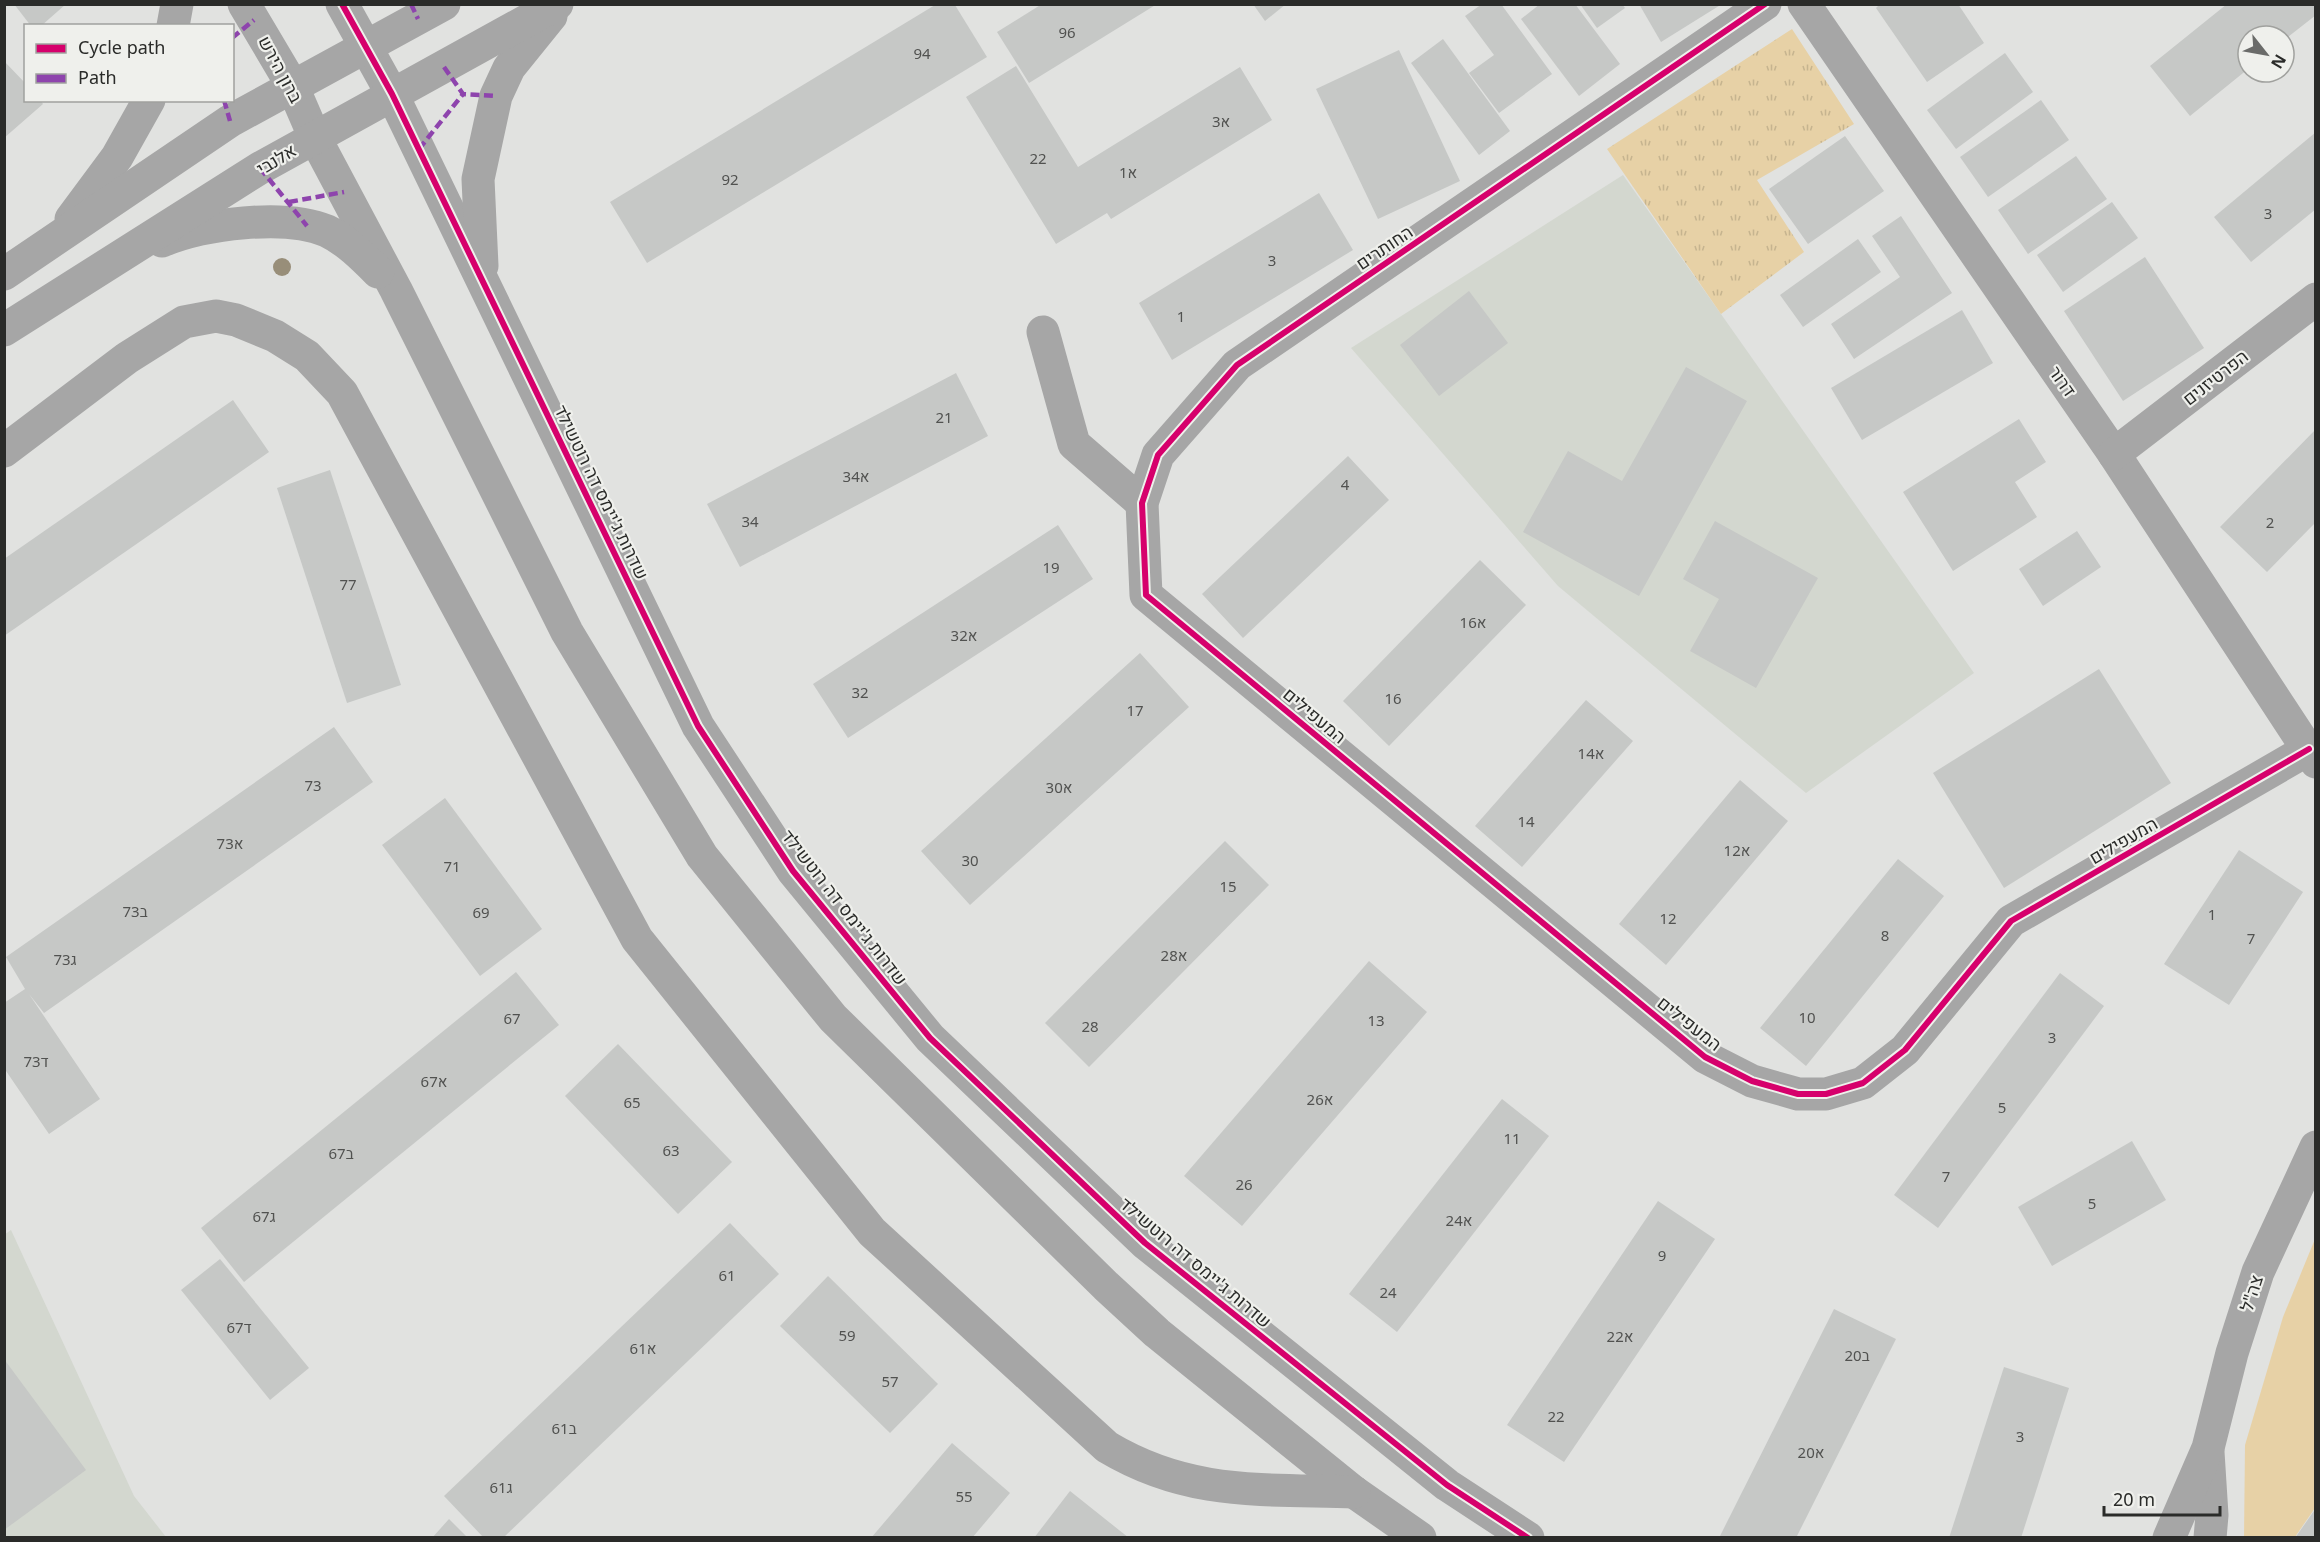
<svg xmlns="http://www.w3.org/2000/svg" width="2320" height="1542" viewBox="0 0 2320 1542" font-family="'Noto Sans',Heebo,sans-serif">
<defs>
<pattern id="park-tufts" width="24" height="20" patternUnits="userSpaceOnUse" patternTransform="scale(1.5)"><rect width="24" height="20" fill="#e7d1a6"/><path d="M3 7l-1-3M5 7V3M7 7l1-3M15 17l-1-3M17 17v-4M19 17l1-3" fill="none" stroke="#c6b48f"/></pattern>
</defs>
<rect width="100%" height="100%" fill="#e1e2e0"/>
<!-- built -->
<g fill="#d3d7cf">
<polygon points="1623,175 1974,673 1806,793 1558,586 1351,348"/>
<polygon points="11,1230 134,1496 166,1537 5,1538 4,1235"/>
</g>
<!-- grass -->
<polygon fill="#e7d1a6" points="2315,1239 2315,1508 2295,1537 2244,1537 2245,1445 2283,1317"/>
<!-- park -->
<polygon fill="url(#park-tufts)" points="1792,29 1854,124 1757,180 1804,252 1721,314 1607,149"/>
<!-- building -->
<g fill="#c6c8c6">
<polygon points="14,4 66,4 41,26 31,26"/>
<polygon points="1042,4 1157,4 1029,83 997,32"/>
<polygon points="1253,4 1286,4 1265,21"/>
<polygon points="1482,4 1501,4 1552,74 1499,113 1469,73 1494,55 1465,16"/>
<polygon points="1540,4 1575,4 1620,64 1579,96 1521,19"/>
<polygon points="1580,4 1622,4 1625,8 1597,28"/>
<polygon points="1639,4 1722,4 1661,42"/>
<polygon points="1880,4 1958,4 1984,43 1927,82 1876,8"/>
<polygon points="2227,4 2316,4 2316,15 2284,40 2284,36 2248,36 2248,69 2190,116 2150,66"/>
<polygon points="935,5 955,5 987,57 647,263 610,202"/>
<polygon points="1443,39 1510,131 1479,155 1411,63"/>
<polygon points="1399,50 1460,181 1378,219 1316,89"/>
<polygon points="2005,53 2033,92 1956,149 1927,110"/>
<polygon points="4,61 26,84 26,100 40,100 43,104 4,138"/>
<polygon points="1016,66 1078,167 1240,67 1272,120 1111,219 1107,213 1056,244 966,97"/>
<polygon points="2041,100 2069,140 1988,197 1960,157"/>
<polygon points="2316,132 2316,209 2251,262 2214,217"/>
<polygon points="1845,136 1884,191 1808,244 1769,189"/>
<polygon points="2076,156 2107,199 2028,254 1998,210"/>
<polygon points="1319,193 1353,250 1172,360 1139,303"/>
<polygon points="2112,202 2138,238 2063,292 2037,255"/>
<polygon points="1901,216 1952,293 1854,359 1831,324 1900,277 1872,236"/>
<polygon points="1858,239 1881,272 1803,327 1780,295"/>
<polygon points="2145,257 2204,348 2123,401 2064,311"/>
<polygon points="1469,291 1508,343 1439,396 1400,345"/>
<polygon points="1962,310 1993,363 1862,440 1831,388"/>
<polygon points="1686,367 1747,401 1639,596 1523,532 1568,451 1622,481"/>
<polygon points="956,373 988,436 740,567 707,504"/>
<polygon points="233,400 269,452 4,636 4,559"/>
<polygon points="2019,419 2046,462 2015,482 2037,517 1953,571 1903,492"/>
<polygon points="2316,429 2316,522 2267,572 2220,527"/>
<polygon points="1348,456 1389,500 1243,638 1202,594"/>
<polygon points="330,470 401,685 347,703 277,488"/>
<polygon points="1715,521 1818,578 1756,688 1690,651 1719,599 1683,579"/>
<polygon points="1058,525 1093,579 848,738 813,684"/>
<polygon points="2077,531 2101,567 2043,606 2019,569"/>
<polygon points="1480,560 1526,605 1389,746 1343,701"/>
<polygon points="1140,653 1189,707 970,905 921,851"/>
<polygon points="2099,669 2171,783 2004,888 1933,773"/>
<polygon points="1586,700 1633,741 1522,867 1475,826"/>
<polygon points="334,727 373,782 44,1013 29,994 100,1099 49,1134 4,1068 4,1003 25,989 6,957"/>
<polygon points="1740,780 1788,821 1666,965 1619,924"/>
<polygon points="445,798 542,929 480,976 382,845"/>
<polygon points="1225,841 1269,885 1089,1067 1045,1023"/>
<polygon points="2239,850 2303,892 2229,1005 2164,964"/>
<polygon points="1898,859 1944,896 1806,1066 1760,1028"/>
<polygon points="1369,961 1427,1012 1242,1226 1184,1176"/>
<polygon points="516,972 559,1025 244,1282 201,1228"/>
<polygon points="2060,973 2104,1006 1938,1228 1894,1195"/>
<polygon points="618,1044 732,1162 678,1214 565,1096"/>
<polygon points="1502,1099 1549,1136 1397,1332 1349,1294"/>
<polygon points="2132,1141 2166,1200 2052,1266 2018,1207"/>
<polygon points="1658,1201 1715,1239 1564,1462 1507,1425"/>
<polygon points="730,1223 779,1274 503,1538 484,1538 444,1496"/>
<polygon points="220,1259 309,1368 270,1400 181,1290"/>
<polygon points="828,1276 938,1384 890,1433 780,1326"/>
<polygon points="1834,1309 1896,1339 1796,1538 1719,1538"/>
<polygon points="4,1359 86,1470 4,1530"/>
<polygon points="2004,1367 2069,1388 2021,1538 1949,1538"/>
<polygon points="952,1443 1010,1493 972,1538 871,1538"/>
<polygon points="1070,1491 1129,1538 1034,1538"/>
<polygon points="2316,1508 2316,1538 2295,1538"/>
<polygon points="449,1519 468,1538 432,1538"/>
</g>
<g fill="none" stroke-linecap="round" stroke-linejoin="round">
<!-- minor -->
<g stroke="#a6a6a6" stroke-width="33">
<polyline points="244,4 292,85 314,136 396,290 567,632 702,856 833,1018 1106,1286 1157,1333 1354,1492 1420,1538"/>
<polyline points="342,4 392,94 698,726 793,871 930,1038 1145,1243 1447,1485 1528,1538"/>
<polyline points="1765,4 1237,365 1158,455 1142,503 1146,595 1705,1057 1752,1081 1798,1094 1826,1094 1863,1083 1905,1050 2011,921 2309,749"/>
<polyline points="1804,4 2114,454 2316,762"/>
<polyline points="173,26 177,4"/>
<polyline points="71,219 117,157 149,100"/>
<path d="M162,241C203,224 285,213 327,231C346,240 363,257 378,272"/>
<polyline points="482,266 478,179 496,96 509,68 551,16"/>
<polyline points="4,274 230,121 444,4"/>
<polyline points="4,330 260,168 557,4"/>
<polyline points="1043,332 1074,444 1142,503"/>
<path d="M4,451L127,358L184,322L216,316L236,320L275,336L307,356L342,393L637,939L872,1232L1107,1447C1189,1496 1262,1489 1354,1492"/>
<polyline points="2114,454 2316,299"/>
<polyline points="2208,1452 2212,1515 2210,1538"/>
<polyline points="2169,1538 2208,1448 2232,1353 2258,1272 2316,1147"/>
</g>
<!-- quiet -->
<g stroke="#8e44ad" stroke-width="4.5" stroke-dasharray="9 4.5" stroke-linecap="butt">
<polyline points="411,4 418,19"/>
<polyline points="232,38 254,20"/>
<polyline points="444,67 463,94 496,96"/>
<polyline points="224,100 230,121"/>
<polyline points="419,149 463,94"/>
<polyline points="260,168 307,226"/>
<polyline points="289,202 344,192"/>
</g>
<!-- cycleway casing -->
<g stroke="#eff0ec" stroke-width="10">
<g id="cycleway">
<polyline points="342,4 392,94 698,726 793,871 930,1038 1145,1243 1447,1485 1528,1538"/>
<polyline points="1765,4 1237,365 1158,455 1142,503 1146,595 1705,1057 1752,1081 1798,1094 1826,1094 1863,1083 1905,1050 2011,921 2309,749"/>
</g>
</g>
<!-- cycleway -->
<use href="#cycleway" stroke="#d6006c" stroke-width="6"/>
</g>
<!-- trees -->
<circle fill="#988e79" cx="282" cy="267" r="9"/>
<g text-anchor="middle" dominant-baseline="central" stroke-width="4.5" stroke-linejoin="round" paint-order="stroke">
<!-- number labels -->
<g font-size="15" fill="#515250">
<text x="1067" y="32">96</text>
<text x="922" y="53">94</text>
<text x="1221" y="121">3א</text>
<text x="1038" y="158">22</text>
<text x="1128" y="172">1א</text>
<text x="730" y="179">92</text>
<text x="2268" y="213">3</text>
<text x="1272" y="260">3</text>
<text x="1181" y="316">1</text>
<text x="944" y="417">21</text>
<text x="856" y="476">34א</text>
<text x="1345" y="484">4</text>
<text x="750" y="521">34</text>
<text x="2270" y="522">2</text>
<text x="1051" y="567">19</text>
<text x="348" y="584">77</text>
<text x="1473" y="622">16א</text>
<text x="964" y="635">32א</text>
<text x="860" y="692">32</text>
<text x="1393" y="698">16</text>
<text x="1135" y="710">17</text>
<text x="1591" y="753">14א</text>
<text x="313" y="785">73</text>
<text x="1059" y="787">30א</text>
<text x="1526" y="821">14</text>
<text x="230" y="843">73א</text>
<text x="1737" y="850">12א</text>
<text x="970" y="860">30</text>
<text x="452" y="866">71</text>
<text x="1228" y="886">15</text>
<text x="135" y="911">73ב</text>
<text x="481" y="912">69</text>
<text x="2212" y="914">1</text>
<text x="1668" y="918">12</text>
<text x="1885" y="935">8</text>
<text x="2251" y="938">7</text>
<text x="1174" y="955">28א</text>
<text x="65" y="959">73ג</text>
<text x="1807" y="1017">10</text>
<text x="512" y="1018">67</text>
<text x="1376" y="1020">13</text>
<text x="1090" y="1026">28</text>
<text x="2052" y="1037">3</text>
<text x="36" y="1061">73ד</text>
<text x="434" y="1081">67א</text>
<text x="1320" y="1099">26א</text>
<text x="632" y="1102">65</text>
<text x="2002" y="1107">5</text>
<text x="1512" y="1138">11</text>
<text x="671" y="1150">63</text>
<text x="341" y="1153">67ב</text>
<text x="1946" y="1176">7</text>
<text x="1244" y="1184">26</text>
<text x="2092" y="1203">5</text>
<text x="264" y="1216">67ג</text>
<text x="1459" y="1220">24א</text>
<text x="1662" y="1255">9</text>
<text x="727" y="1275">61</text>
<text x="1388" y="1292">24</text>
<text x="239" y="1327">67ד</text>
<text x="847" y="1335">59</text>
<text x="1620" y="1336">22א</text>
<text x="643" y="1348">61א</text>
<text x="1857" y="1355">20ב</text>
<text x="890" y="1381">57</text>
<text x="1556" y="1416">22</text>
<text x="564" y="1428">61ב</text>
<text x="2020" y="1436">3</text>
<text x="1811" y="1452">20א</text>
<text x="501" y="1487">61ג</text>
<text x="964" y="1496">55</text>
</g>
<!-- street labels -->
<g font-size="18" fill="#2a2b29" stroke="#eff0ec">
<text transform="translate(281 69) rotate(62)">ברון הירש</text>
<text transform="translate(276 159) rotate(-31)">אלנבי</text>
<text transform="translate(1384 247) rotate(-34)">החותרים</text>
<text transform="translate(2215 377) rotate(-38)">הפרטיזנים</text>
<text transform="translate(2063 381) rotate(55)">דרור</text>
<text transform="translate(602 492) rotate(64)">שדרות ג'יימס דה רוטשילד</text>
<text transform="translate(1315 715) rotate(40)">המעפילים</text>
<text transform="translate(2123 840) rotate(-30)">המעפילים</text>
<text transform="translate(845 907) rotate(52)">שדרות ג'יימס דה רוטשילד</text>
<text transform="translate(1690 1023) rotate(38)">המעפילים</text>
<text transform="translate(1196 1262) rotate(40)">שדרות ג'יימס דה רוטשילד</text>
<text transform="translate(2251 1293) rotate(-72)">צה"ל</text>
</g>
</g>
<!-- border -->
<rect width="2320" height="1542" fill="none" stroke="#2a2b29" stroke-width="12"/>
<!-- legend -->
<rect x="24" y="24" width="210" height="78" fill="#eff0ec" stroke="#a0a19e" stroke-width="1.5"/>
<rect x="36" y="44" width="30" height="9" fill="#d6006c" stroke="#a0a19e" stroke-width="1.5"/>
<text x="78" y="54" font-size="18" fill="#2a2b29">Cycle path</text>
<rect x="36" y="74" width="30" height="9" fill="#8e44ad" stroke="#a0a19e" stroke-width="1.5"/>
<text x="78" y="84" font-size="18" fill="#2a2b29">Path</text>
<!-- north arrow -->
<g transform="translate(2266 54) rotate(121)"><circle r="28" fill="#eff0ec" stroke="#a0a19e" stroke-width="1.5"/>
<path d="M0-4.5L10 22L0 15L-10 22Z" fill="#6a6b69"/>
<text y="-9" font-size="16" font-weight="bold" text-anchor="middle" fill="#2a2b29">N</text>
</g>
<!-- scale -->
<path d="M2104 1506v9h116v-9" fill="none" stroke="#2a2b29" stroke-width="3"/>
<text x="2113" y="1506" font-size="18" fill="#2a2b29" stroke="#eff0ec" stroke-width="4.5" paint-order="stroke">20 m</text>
</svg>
